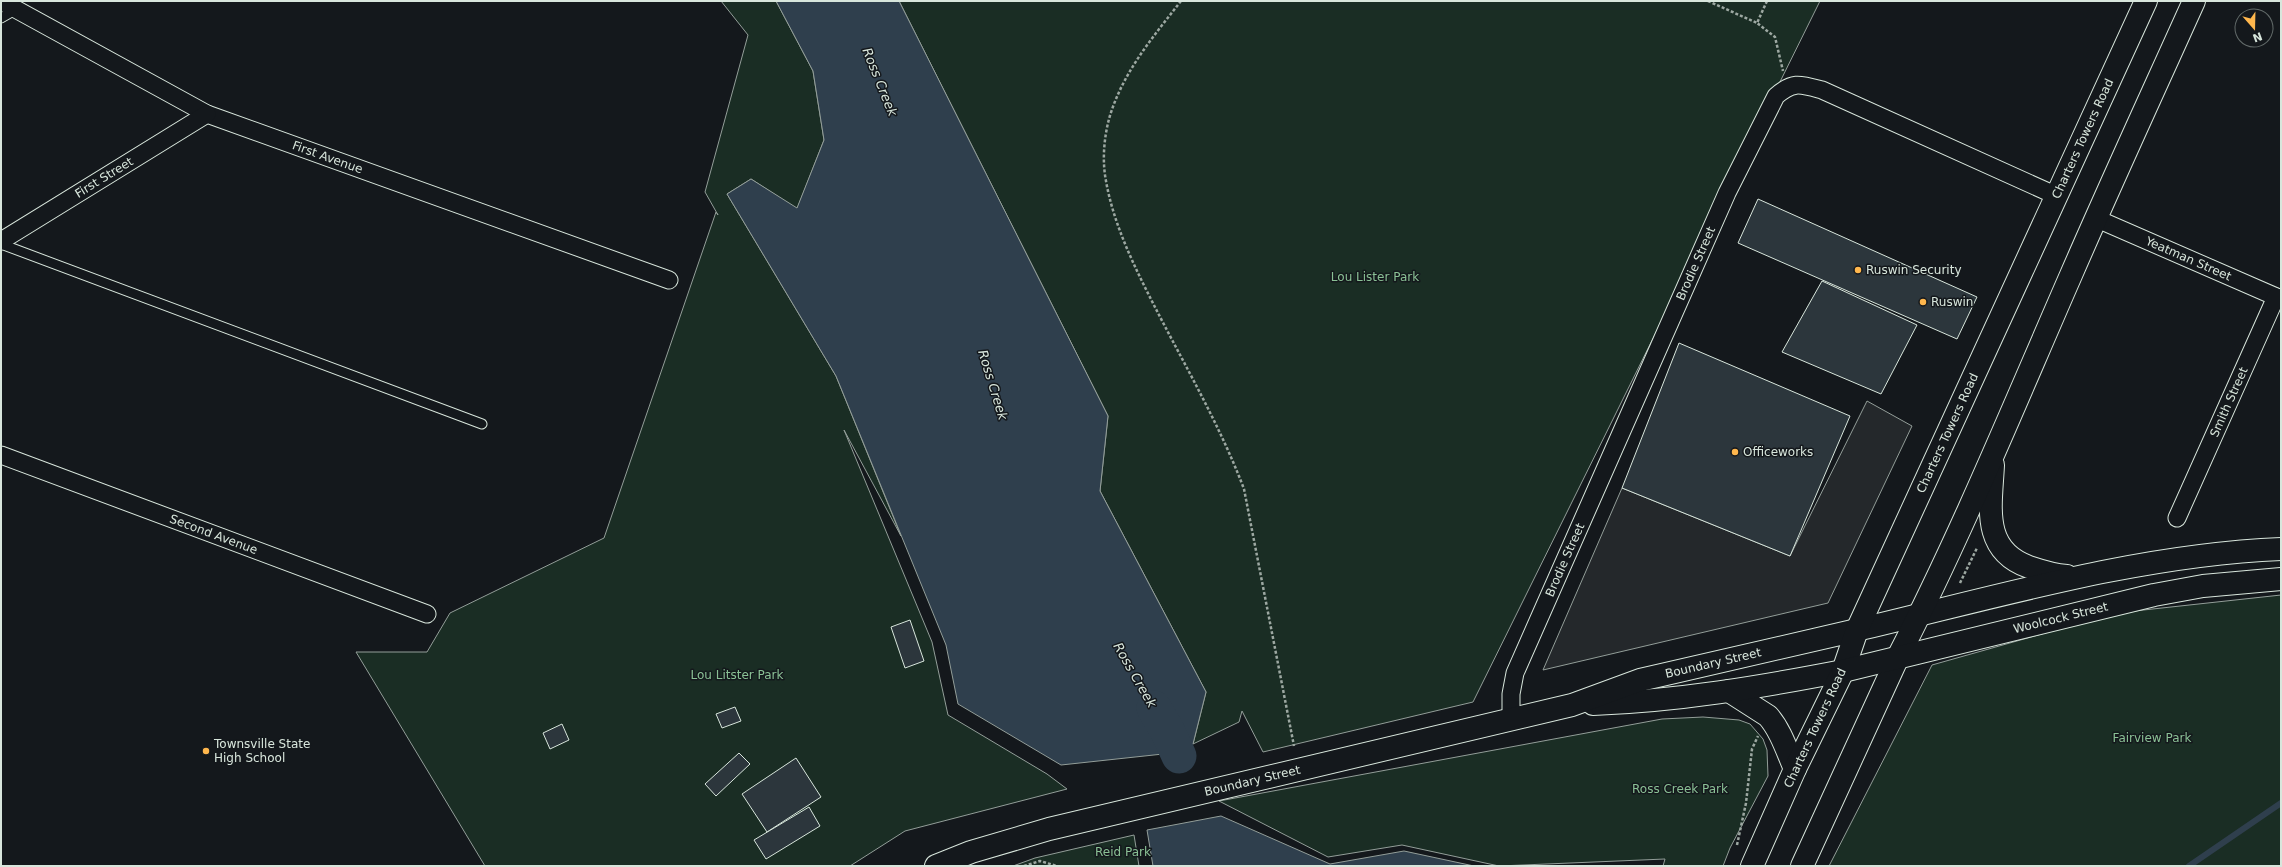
<svg xmlns="http://www.w3.org/2000/svg" width="2282" height="867" viewBox="0 0 2282 867" font-family="'DejaVu Sans',sans-serif">
<rect width="100%" height="100%" fill="#14181c"/>
<!-- green -->
<g fill="#1a2d24" stroke="#939e99">
<polygon points="721,1 776,1 813,71 824,140 797,209 751,179 727,194 836,376 901,536 844,430 932,642 948,715 1047,774 1067,789 905,831 850,866 485,866 356,652 427,652 450,613 604,538 716,212 718,215 705,192 748,35"/>
<polygon points="899,1 1820,1 1473,702 1263,752 1242,711 1239,722 1193,744 1206,692 1100,491 1108,416"/>
<polygon points="2281,595 2281,866 1829,866 1932,665 2116,613"/>
<polygon points="1703,717 1739,720 1750,724 1763,739 1767,750 1768,776 1730,848 1723,866 1663,866 1665,859 1499,866 1402,845 1328,857 1219,801 1662,719"/>
<polygon points="1134,835 1139,866 1013,866 1035,858"/>
</g>
<!-- parking -->
<polygon fill="#24282b" stroke="#939e99" points="1867,401 1912,426 1828,603 1543,670 1622,488 1790,556"/>
<!-- water -->
<g fill="#2f3f4d" stroke="#939e99">
<polygon points="776,1 899,1 1108,416 1100,491 1206,692 1193,744 1163,754 1061,765 958,704 946,645 836,376 727,194 751,179 797,208 824,140 813,71"/>
<polygon points="1221,816 1330,864 1404,851 1474,866 1153,866 1147,830"/>
</g>
<g fill="none" stroke-linecap="round" stroke-linejoin="round">
<!-- stream -->
<polyline stroke="#2f3f4d" stroke-width="6" points="2189,866 2281,803"/>
<!-- river -->
<polyline stroke="#2f3f4d" stroke-width="35" points="1154,708 1168,732 1179,756"/>
</g>
<!-- building -->
<g fill="#2c363c" stroke="#d8e6dc">
<polygon points="1758,199 1977,297 1957,339 1738,243"/>
<polygon points="1822,281 1917,325 1881,394 1782,352"/>
<polygon points="1679,343 1850,416 1790,556 1622,488"/>
<polygon points="910,620 924,661 905,668 891,627"/>
<polygon points="735,707 741,721 722,728 716,714"/>
<polygon points="562,724 569,740 550,749 543,733"/>
<polygon points="739,753 750,764 716,796 705,784"/>
<polygon points="796,758 821,797 767,832 742,794"/>
<polygon points="809,807 820,826 766,859 754,840"/>
</g>
<g fill="none" stroke-linecap="round" stroke-linejoin="round">
<!-- lane casing -->
<g stroke="#d8e6dc" stroke-width="11">
<g id="lane">
<polyline points="1,18 15,10"/>
<polyline points="1,244 482,424"/>
</g>
</g>
<!-- street casing -->
<g stroke="#d8e6dc" stroke-width="19">
<g id="street">
<path id="s1" d="M1,1L207,114L669,280"/>
<path id="s2" d="M2095,218L2281,299"/>
<path id="s3" d="M1,241L207,114"/>
<path id="s4" d="M1,455L427,614"/>
<path id="s5" d="M2177,518L2276,297"/>
<path id="s6" d="M1511,719V694L1515,673L1727,193L1776,96C1793,81 1800,84 1822,90L2057,196"/>
</g>
</g>
<!-- secondary casing -->
<g stroke="#d8e6dc" stroke-width="24">
<g id="secondary">
<path d="M1729,691L1768,716C1781,731 1787,751 1795,769"/>
<path d="M1593,704C1678,701 1760,687 1843,671"/>
<path id="s7" d="M936,866L971,852L1049,829L1572,705L1640,680L1857,630"/>
<polyline points="1752,866 1795,769 1843,671"/>
<polyline points="1802,866 1898,657"/>
</g>
</g>
<!-- primary casing -->
<g stroke="#d8e6dc" stroke-width="24">
<g id="primary">
<path d="M1993,465C1991,506 1981,550 2029,567C2041,571 2054,575 2067,576"/>
<path d="M1857,630C1997,597 2137,555 2281,549"/>
<path d="M1898,657C1962,533 2015,403 2071,275C2111,183 2153,92 2194,1"/>
<path id="s8" d="M1843,671L1857,630L2146,1"/>
<path id="s9" d="M1843,671L2154,595L2203,586L2281,579"/>
</g>
</g>
<!-- path -->
<g stroke="#9da8a2" stroke-width="2.5" stroke-dasharray="3 2" stroke-linecap="butt">
<path d="M1181,1C1153,37 1122,73 1109,119C1104,138 1102,161 1106,181C1114,227 1137,272 1158,313C1188,371 1221,428 1244,489L1294,746"/>
<polyline points="1708,1 1757,23"/>
<polyline points="1767,1 1757,23 1775,37 1783,71"/>
<polyline points="1960,583 1977,548"/>
<polyline points="1737,845 1746,803 1752,749 1758,736"/>
<polyline points="1024,866 1040,861 1057,866"/>
</g>
<!-- lane -->
<use href="#lane" stroke="#14181c" stroke-width="9"/>
<!-- street -->
<use href="#street" stroke="#14181c" stroke-width="17"/>
<!-- secondary -->
<use href="#secondary" stroke="#14181c" stroke-width="22"/>
<!-- primary -->
<use href="#primary" stroke="#14181c" stroke-width="22"/>
</g>
<!-- markers -->
<g fill="#ffb74d" stroke="#14181c" stroke-width="1.5">
<circle cx="1858" cy="270" r="4"/>
<circle cx="1923" cy="302" r="4"/>
<circle cx="1735" cy="452" r="4"/>
<circle cx="206" cy="751" r="4"/>
</g>
<g text-anchor="middle" dominant-baseline="central" stroke-width="3" stroke-linejoin="round" paint-order="stroke">
<!-- street labels -->
<g font-size="12" fill="#d8e6dc" stroke="#14181c">
<text stroke="none"><textPath href="#s8" startOffset="584">Charters Towers Road</textPath></text>
<text stroke="none"><textPath href="#s1" startOffset="363">First Avenue</textPath></text>
<text stroke="none"><textPath href="#s3" startOffset="121">First Street</textPath></text>
<text stroke="none"><textPath href="#s2" startOffset="102">Yeatman Street</textPath></text>
<text stroke="none"><textPath href="#s6" startOffset="494">Brodie Street</textPath></text>
<text stroke="none"><textPath href="#s5" startOffset="127">Smith Street</textPath></text>
<text stroke="none"><textPath href="#s8" startOffset="260">Charters Towers Road</textPath></text>
<text stroke="none"><textPath href="#s4" startOffset="227">Second Avenue</textPath></text>
<text stroke="none"><textPath href="#s6" startOffset="170">Brodie Street</textPath></text>
<text stroke="none"><textPath href="#s9" startOffset="224">Woolcock Street</textPath></text>
<text stroke="none"><textPath href="#s7" startOffset="804">Boundary Street</textPath></text>
<text transform="translate(1815 728) rotate(-65)">Charters Towers Road</text>
<text stroke="none"><textPath href="#s7" startOffset="328">Boundary Street</textPath></text>
</g>
<!-- poi labels -->
<g font-size="12" fill="#d8e6dc" stroke="#14181c" text-anchor="start">
<text x="1866" y="270">Ruswin Security</text>
<text x="1931" y="302">Ruswin</text>
<text x="1743" y="452">Officeworks</text>
<text x="214" y="744">Townsville State<tspan x="214" dy="14">High School</tspan></text>
</g>
<!-- park labels -->
<g font-size="12" fill="#8ac095" stroke="#14181c">
<text x="1375" y="277">Lou Lister Park</text>
<text x="737" y="675">Lou Litster Park</text>
<text x="2152" y="738">Fairview Park</text>
<text x="1680" y="789">Ross Creek Park</text>
<text x="1123" y="852">Reid Park</text>
</g>
<!-- water labels -->
<g font-size="13" font-style="italic" fill="#d8e6dc" stroke="#14181c">
<text transform="translate(880 82) rotate(68)">Ross Creek</text>
<text transform="translate(993 385) rotate(73)">Ross Creek</text>
<text transform="translate(1135 675) rotate(60)">Ross Creek</text>
</g>
</g>
<!-- border -->
<rect width="2282" height="867" fill="none" stroke="#d8e6dc" stroke-width="4"/>
<!-- north arrow -->
<g transform="translate(2254 28) rotate(160)"><circle r="19" fill="#14181c" stroke="#626a69"/>
<path d="M0-3L7 15L0 10L-7 15Z" fill="#ffb74d"/>
<text y="-6" font-size="11" font-weight="bold" text-anchor="middle" fill="#d8e6dc">N</text>
</g>
</svg>
